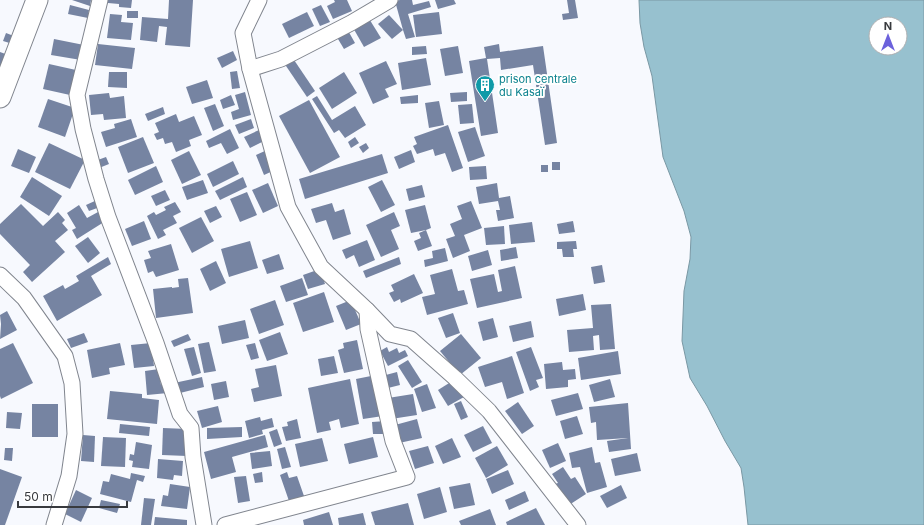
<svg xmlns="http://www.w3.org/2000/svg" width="924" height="525" viewBox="0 0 924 525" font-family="Inter,sans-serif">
<rect width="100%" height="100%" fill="#f7f9fe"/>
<!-- water -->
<path fill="#97c1cf" stroke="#7a98a4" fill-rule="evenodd" d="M639,0H924V525H748L744,487L741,468L725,441L707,406L690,378L682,341L684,291L690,259L691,237L684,211L663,157L652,76L644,47L640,23ZM876,24H900V48H876Z"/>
<!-- building -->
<g fill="#7684a2">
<polygon points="72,0 91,0 90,6"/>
<polygon points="108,0 132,0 131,8 119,7 119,4 108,3"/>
<polygon points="169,0 193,0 190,47 165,45 167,27 159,26 157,42 140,40 142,17 168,19"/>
<polygon points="334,0 347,0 352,11 333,19 327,6 335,2"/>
<polygon points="400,0 412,0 413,5 429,1 431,7 408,14 415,37 406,39 403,30 395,1"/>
<polygon points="435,0 454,0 456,4 438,9"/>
<polygon points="567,0 575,0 578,18 563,20 562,14 569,13"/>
<polygon points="70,5 89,10 88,18 68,14"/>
<polygon points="321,5 330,22 320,26 312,9"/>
<rect x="127" y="11" width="11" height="7"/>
<polygon points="307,12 314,26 289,38 282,24"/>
<polygon points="439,12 442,34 416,37 413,15"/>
<polygon points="110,14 122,15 121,22 133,23 131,40 107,38"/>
<polygon points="389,15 403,30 392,39 378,24"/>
<polygon points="368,17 381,38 364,47 352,26"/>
<polygon points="346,27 355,43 344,49 335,34"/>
<polygon points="6,33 19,38 16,45 3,41"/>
<polygon points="54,39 84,45 81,60 51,55"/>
<polygon points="98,44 135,48 132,69 95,65"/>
<polygon points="499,44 500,52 543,46 557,143 545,145 533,65 501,70 500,58 487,59 498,133 481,136 469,61 486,58 484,47"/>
<polygon points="426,46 427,54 412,55 412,47"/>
<polygon points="458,46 463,73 445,76 440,49"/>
<polygon points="233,51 237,60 222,68 217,58"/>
<polygon points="0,52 11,56 0,84"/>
<polygon points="292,57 315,91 307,97 284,63"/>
<polygon points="426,58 431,85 402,90 398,63"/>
<polygon points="386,61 397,84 385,89 389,97 373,104 359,73"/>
<polygon points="49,64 76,70 70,95 43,89"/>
<polygon points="237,71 240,88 232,89 230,72"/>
<polygon points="109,72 127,72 127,88 108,87"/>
<polygon points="344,72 357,93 332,109 319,88"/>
<polygon points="207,80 213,98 192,104 186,87"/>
<polygon points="245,92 251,115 233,120 231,112 239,109 235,95"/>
<polygon points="467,92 467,101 451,102 450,93"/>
<polygon points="109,93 110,98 124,96 126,118 104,120 103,114 91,115 89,95"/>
<polygon points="231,95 235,105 223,109 220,100"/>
<polygon points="418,95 418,103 401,104 400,97"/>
<polygon points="317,96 332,120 355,106 366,125 345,138 339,130 334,133 312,99"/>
<polygon points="48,99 75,108 65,137 38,127"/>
<polygon points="309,100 340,157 310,173 279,116"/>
<polygon points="439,101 444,125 429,128 425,103"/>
<polygon points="215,104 224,126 213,131 204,108"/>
<polygon points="472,104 474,123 460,124 458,105"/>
<polygon points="163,107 165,114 148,121 145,114"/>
<polygon points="176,114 179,122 194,116 202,135 189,140 191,146 176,152 172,142 165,144 163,138 157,140 154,134 159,132 155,123"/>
<polygon points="131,119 137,137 106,147 101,132 115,128 114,124"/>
<polygon points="251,119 254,128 239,134 235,125"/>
<polygon points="448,125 463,168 452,172 445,153 435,156 433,149 417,154 413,146 417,144 414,137"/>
<polygon points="475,127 485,156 468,162 458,132"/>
<polygon points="230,129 239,148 227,154 221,143 209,148 206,141"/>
<polygon points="259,130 264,141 250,148 244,137"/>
<polygon points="143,137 154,163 128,173 118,147"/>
<polygon points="355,137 359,143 351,148 348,142"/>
<polygon points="49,143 85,160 70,189 35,172"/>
<polygon points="366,143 369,148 363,153 359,147"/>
<polygon points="18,149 36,157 29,173 11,166"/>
<polygon points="267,150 275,170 264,175 256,155"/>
<polygon points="411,150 415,162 399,169 394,157"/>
<polygon points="189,151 201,175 182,184 171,160"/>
<polygon points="382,154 388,173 305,199 299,179"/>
<polygon points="106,157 109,164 99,168 95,161"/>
<polygon points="233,161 239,174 213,187 207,174"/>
<rect x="552" y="162" width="8" height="8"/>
<rect x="541" y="165" width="7" height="7"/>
<polygon points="156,166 163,182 135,195 128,180"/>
<polygon points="486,166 487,179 470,180 469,167"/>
<polygon points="32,177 62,196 49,216 20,197"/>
<polygon points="243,177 247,187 220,200 215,191"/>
<polygon points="203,180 208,193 187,200 182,187"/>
<polygon points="382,180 395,205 381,212 368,187"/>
<polygon points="268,183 278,206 263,213 252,190"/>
<polygon points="497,183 499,198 510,196 514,218 498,221 496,210 500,210 498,201 479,204 476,187"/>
<polygon points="422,185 425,197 409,201 406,189"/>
<polygon points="165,190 170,200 156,206 151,196"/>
<polygon points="247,192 257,215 240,222 230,199"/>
<polygon points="97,200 100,207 89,211 86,205"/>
<polygon points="471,201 482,228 464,235 470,251 453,258 446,239 455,236 450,224 462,219 457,206"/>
<polygon points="175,202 181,212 173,216 177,223 163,230 166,235 158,239 147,216 154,212 156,215 166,210 164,207"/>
<polygon points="332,203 335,212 344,209 351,234 333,240 326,220 316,223 311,209"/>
<polygon points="21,204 43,226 58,212 65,220 62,223 68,230 55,241 65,252 32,282 23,272 30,265 0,234 0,224"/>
<polygon points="79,205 87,218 98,212 104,222 77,239 72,230 76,228 67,213"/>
<polygon points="425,205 431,228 426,230 411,233 405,210"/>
<polygon points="216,206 222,217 210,223 204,211"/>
<polygon points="394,212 400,226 391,230 399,249 381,257 366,225"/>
<polygon points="201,217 214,241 192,253 179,228"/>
<polygon points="144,221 151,239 132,246 125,229"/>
<polygon points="573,221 575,232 559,234 557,224"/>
<polygon points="532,222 535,242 511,244 509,225"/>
<polygon points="504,226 505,244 486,245 484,228"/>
<polygon points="426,230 432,246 418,251 414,241 421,238 419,233"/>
<polygon points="88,237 100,253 88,263 75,246"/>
<polygon points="367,240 375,260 359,267 354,255 346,259 342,250"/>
<polygon points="250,241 258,268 229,277 221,249"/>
<polygon points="576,241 577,249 573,249 574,257 563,257 562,249 557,249 557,242"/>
<polygon points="171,244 179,270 156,277 153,271 148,273 144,260 151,258 148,251"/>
<polygon points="516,247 518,258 501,261 500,250"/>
<polygon points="445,248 448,261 425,267 424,260 433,258 432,251"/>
<polygon points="488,250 492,265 472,271 468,256"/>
<polygon points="279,254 284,269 267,274 262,260"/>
<polygon points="108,257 111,264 91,276 102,295 57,321 43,296 63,285 65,289 79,281 76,276"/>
<polygon points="399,257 401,264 366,278 363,271"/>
<polygon points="216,261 226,283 210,291 200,269"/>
<polygon points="602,265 605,282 594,284 591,267"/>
<polygon points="515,266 522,298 477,308 470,279 494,274 498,292 502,291 498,270"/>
<polygon points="320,269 325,284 308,289 303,275"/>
<polygon points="452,269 458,291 464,290 468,304 427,315 422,297 435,294 430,275"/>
<polygon points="414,274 423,293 401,303 400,299 394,302 389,293 394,291 391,285"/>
<polygon points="188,278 193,313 156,318 153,289 172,287 172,288 179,287 178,279"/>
<polygon points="302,278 308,295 286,302 280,286"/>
<polygon points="324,292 334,322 303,332 293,303"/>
<polygon points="583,294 586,310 559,316 556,299"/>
<polygon points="275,300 284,325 259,334 250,309"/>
<polygon points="351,300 361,324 346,330 336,306"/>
<polygon points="611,304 615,349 600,350 599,335 593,336 594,350 569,352 567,330 593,328 591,305"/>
<polygon points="7,311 17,330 0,339 1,324 0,315"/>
<polygon points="453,313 460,333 446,338 438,318"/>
<polygon points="493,318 498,337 483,341 478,322"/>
<polygon points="245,320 249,338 222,344 218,326"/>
<polygon points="531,321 534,337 513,342 509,326"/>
<polygon points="280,332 288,354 267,361 259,340"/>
<polygon points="84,333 88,342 71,348 67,339"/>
<polygon points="188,334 191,340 174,347 171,341"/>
<polygon points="461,334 481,358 460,375 440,351"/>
<polygon points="357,340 363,369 344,373 338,350 344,348 343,343"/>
<polygon points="209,342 216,371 204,373 198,344"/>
<polygon points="13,343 33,383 1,399 0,396 0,349"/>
<polygon points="120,343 125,365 109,368 110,374 92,378 87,350"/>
<polygon points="151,343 154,366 134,368 131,345"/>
<polygon points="255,343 259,358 251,360 246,345"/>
<polygon points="194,347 201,373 192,376 184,349"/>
<polygon points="387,347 389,352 397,348 399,353 405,350 408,356 388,366 380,351"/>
<polygon points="531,347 543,378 536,380 539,387 530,391 516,352"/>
<polygon points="618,351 621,374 581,380 578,358"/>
<polygon points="334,356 338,373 321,376 318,359"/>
<polygon points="512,356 524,393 507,399 502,382 485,387 478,367"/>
<polygon points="408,360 422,382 412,388 398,366"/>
<polygon points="562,362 563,370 575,369 576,379 568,380 568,387 546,389 544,364"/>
<polygon points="276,365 282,396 254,402 251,389 259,387 255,369"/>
<polygon points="159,369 161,385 167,385 168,393 147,395 145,371"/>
<polygon points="397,372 400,385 384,389 382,376"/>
<polygon points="376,375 383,416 363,419 356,379"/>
<polygon points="202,377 204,387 176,394 174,383"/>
<polygon points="350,379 359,424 341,428 339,419 329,422 331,430 317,433 308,388"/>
<polygon points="610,379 615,397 594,402 589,385"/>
<polygon points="454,380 464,397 448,406 438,390"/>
<polygon points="226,381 229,397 214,400 211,384"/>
<polygon points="427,384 436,408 422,412 414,389"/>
<polygon points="110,391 142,394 142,398 159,400 157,424 107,419"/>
<polygon points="578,393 583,409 556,416 551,400"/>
<polygon points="413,394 417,415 391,419 388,398"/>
<polygon points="461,401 468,417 461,420 454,404"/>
<polygon points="518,402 534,426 522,434 505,411"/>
<polygon points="628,403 631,449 609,452 607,441 628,438 597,440 596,422 591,423 589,407"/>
<rect x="32" y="404" width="26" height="33"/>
<polygon points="218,406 222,422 202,428 197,411"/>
<polygon points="7,412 22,413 20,429 6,428"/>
<polygon points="577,416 583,434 565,439 560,421"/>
<polygon points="260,417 261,421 272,418 274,427 262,430 263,434 249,438 245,421"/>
<polygon points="297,419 301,438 286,441 282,427 288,426 287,422"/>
<polygon points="417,419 422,438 399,443 395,425"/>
<polygon points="386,421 386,434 373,434 372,422"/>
<polygon points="120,424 150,427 149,436 119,433"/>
<polygon points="483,426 492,443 473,452 464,435"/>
<polygon points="242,427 242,437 207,439 207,428"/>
<polygon points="163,428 188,429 187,456 162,455"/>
<polygon points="277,429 282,444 274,447 269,432"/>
<polygon points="83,435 95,436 94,462 81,461"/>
<polygon points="265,435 268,447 232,457 236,472 211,479 204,452"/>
<polygon points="103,437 126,438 125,467 101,466"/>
<polygon points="373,437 378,457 349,464 344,444"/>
<polygon points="322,438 328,461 300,467 295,444"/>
<polygon points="452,438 461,457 443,464 435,446"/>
<polygon points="136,442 152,445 149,469 132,467 133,461 129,460 130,454 134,455"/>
<polygon points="558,443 566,461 550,468 542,450"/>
<polygon points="428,446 434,463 415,469 409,451"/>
<polygon points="497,446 508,465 486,478 475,458"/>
<polygon points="285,447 291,467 282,469 277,449"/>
<polygon points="592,447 595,463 600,462 607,487 587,493 580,467 572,468 569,453"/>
<polygon points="5,448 13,448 12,461 4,460"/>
<polygon points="270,451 272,466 252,469 250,453"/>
<polygon points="637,453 641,471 615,476 611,459"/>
<polygon points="158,459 183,461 182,476 174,475 173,480 157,478"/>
<polygon points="563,467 571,479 575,477 586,494 569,505 555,484 558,483 552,474"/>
<polygon points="0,469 22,477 5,525 0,525"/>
<polygon points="508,470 514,484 492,494 486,479"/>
<polygon points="262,472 263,482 255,483 253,474"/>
<polygon points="287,472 289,478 297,476 304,496 289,501 280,475"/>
<polygon points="131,473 145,476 143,482 137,480 131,502 100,494 103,481 109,482 111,474 130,479"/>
<polygon points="246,476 250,501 238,503 234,477"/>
<polygon points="470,483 475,505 454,509 449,487"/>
<polygon points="170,484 190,487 187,509 161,506 163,495 168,496"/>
<polygon points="621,485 627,498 607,508 600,496"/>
<polygon points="440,487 447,512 424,519 417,494"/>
<polygon points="76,490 92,498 81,522 65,514"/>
<polygon points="525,491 529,501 509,510 505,500"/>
<polygon points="144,498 155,499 151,525 141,525"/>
<polygon points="101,500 120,504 117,513 99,508"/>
<polygon points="408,503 414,525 375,525 371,512"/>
<polygon points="536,508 545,525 507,525 506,522"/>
<polygon points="490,509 496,525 461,525 459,521"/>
<polygon points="329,512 333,525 304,525 303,520"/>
<polygon points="363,513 366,525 339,525 338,518"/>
<polygon points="155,517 187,520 187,525 154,525"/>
</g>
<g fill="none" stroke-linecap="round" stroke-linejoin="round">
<!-- street casing -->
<g stroke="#80858e" stroke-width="17">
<g id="street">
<polyline points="100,0 77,95 83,129 96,179 108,217 156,343 180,414 191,428 193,457 204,525"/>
<polyline points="259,0 243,33 250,69 288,207 321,267 367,310 390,334 411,339 455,378 489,411 578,525"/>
<polyline points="250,69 281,59 351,23 390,0"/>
<polyline points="0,275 24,298 65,356 72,383 75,434 69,476 54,525"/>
<polyline points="225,525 407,477 393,441 368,329 367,310"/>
</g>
</g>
<!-- secondary casing -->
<g stroke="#80858e" stroke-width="23">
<polyline id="secondary" points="0,97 37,0"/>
</g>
<!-- street -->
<use href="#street" stroke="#fff" stroke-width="15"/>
<!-- secondary -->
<use href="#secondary" stroke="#fff" stroke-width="21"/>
</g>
<!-- icons -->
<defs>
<g id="building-pin" transform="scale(1)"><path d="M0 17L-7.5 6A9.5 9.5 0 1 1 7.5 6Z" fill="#0f9aa8" stroke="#fff"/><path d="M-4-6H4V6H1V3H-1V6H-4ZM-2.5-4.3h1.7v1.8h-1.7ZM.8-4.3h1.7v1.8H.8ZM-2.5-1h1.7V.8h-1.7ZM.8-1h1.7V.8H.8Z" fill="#fff"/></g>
</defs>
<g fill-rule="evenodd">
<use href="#building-pin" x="485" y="85"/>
</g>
<g text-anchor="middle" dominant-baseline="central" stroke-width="4" stroke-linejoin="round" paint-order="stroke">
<!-- culture labels -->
<g font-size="11" fill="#0d838f" stroke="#fff" text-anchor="start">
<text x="499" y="79">prison centrale<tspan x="499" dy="13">du Kasaï</tspan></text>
</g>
</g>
<!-- north arrow -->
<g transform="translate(888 36)"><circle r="19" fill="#ffffff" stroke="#afb0b2"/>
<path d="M0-3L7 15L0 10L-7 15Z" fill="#6c62dc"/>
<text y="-6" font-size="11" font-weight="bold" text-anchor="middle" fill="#383a3e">N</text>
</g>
<!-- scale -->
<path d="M18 501v6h109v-6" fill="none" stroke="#383a3e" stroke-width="2"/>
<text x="24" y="501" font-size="12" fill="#383a3e" stroke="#ffffff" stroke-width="3" paint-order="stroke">50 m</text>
</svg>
